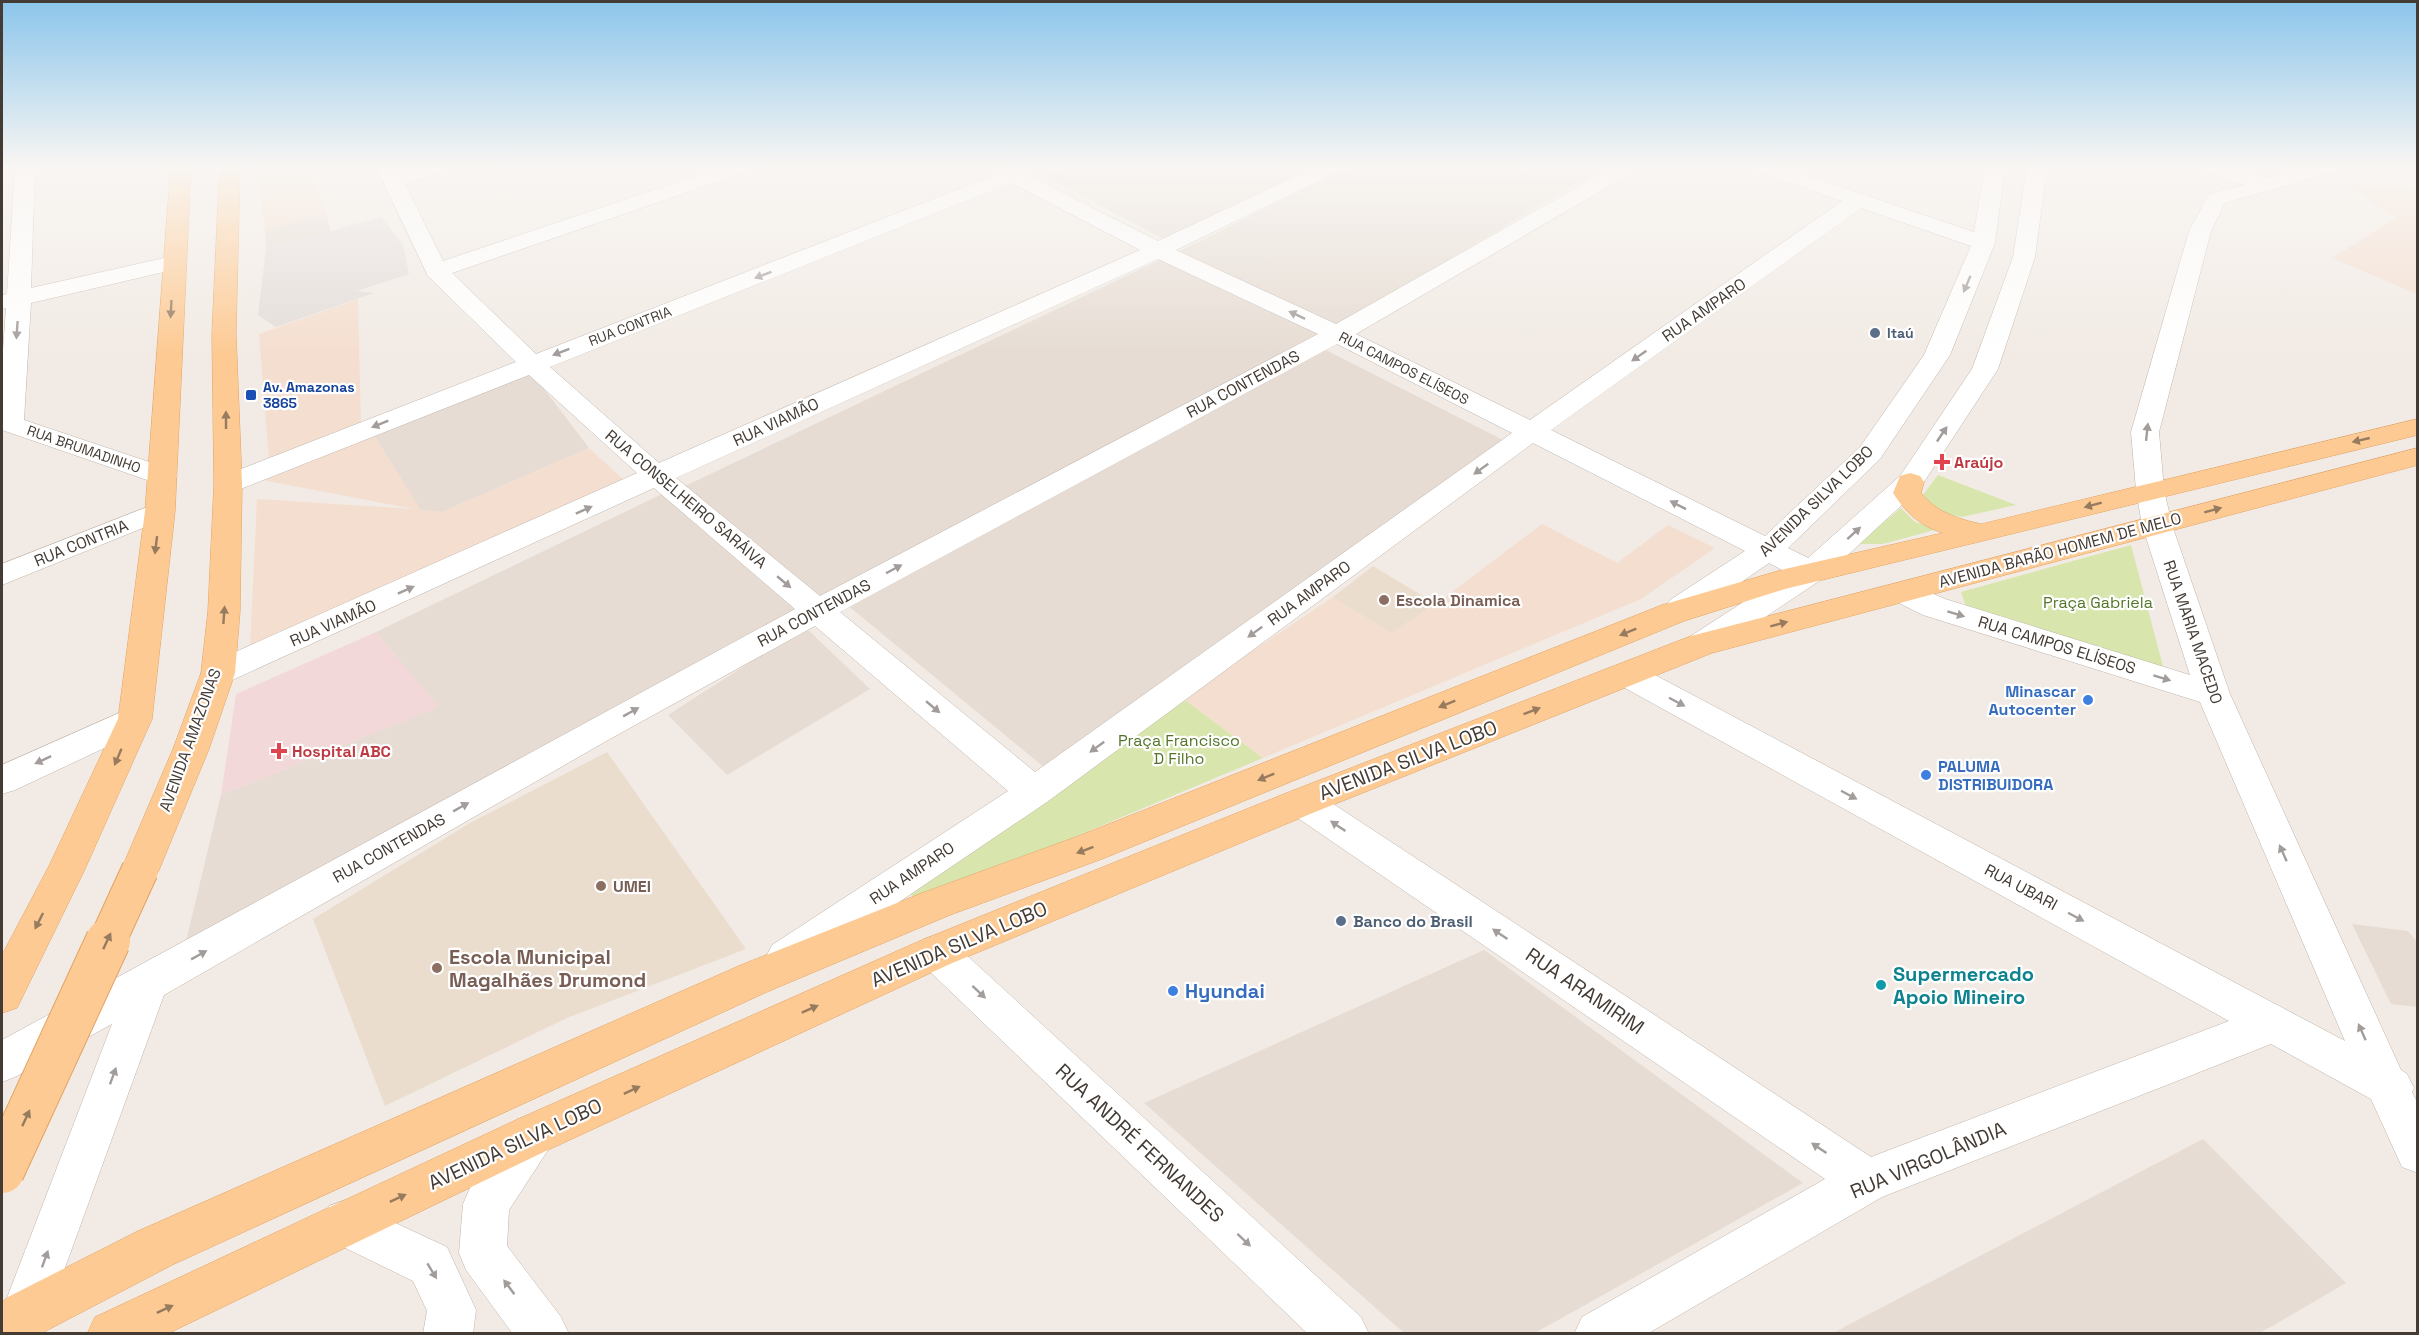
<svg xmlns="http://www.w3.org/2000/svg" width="2419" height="1335" viewBox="0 0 2419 1335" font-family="'Space Grotesk',sans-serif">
<rect width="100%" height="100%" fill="#f2ebe5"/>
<!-- residential -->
<g fill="#e6dcd3">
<polygon points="1066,167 1323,167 1168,241 1044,176"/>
<polygon points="1349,167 1604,167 1336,327 1178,252"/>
<polygon points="326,213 331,232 266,249 265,230"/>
<polygon points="1168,256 1320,332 820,602 683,487"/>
<polygon points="1318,346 1503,440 1045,768 846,604"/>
<polygon points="532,373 589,448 442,512 420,510 372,432"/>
<polygon points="662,494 799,612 182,958 221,795 438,707 376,632"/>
<polygon points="805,627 870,689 727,775 668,715"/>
<polygon points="2352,924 2408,931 2417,942 2417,1007 2391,1004"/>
<polygon points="1484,950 1803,1183 1535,1333 1404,1333 1144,1103"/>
<polygon points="2203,1139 2346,1283 2260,1333 1833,1333"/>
</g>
<!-- commercial -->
<g fill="#f4decf">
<polygon points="256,167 310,167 326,213 265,230"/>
<polygon points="2345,184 2417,189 2417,294 2332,258 2396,218"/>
<polygon points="358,299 361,424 269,460 259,334"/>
<polygon points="372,432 421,510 442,512 589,448 627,483 250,648 257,499 414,509 257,479"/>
<polygon points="1542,524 1617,563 1668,525 1715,548 1641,599 1263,758 1182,698 1333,597 1391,633 1436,604"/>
</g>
<!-- industrial -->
<polygon fill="#e4ddda" points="381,217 403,245 409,274 357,291 374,293 276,327 258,315 266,249"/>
<!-- education -->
<g fill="#ebddce">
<polygon points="1373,566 1436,604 1391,633 1333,597"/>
<polygon points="607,752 746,949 567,1018 385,1106 313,919 470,823"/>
</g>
<!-- medical -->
<polygon fill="#f3d8d9" points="376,632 439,707 221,795 236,694"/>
<!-- green -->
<g fill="#d8e6ad">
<polygon points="1938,475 2016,505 1962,517 1943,514 1922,496"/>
<polygon points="1901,508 1915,522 1938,529 1883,544 1857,544"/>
<polygon points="2131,545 2164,670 1967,609 1961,592"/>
<polygon points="1182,698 1263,758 919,902 910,894"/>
</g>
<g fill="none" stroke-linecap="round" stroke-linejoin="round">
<!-- minor casing -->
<g stroke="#c0b4aa" stroke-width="1">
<g id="minor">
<polygon points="15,167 35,167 31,288 173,256 181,258 185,263 181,268 31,303 24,420 173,470 177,476 173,482 163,485 153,482 2,430 2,364 6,308 2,309 2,295 7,294"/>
<path d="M376,167H396L399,172L417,167H448L445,171L405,184L443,261L722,167H752L749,171L452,273L536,354L995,175L986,167H1033L1035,170L1029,176L1158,241L1316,167H1342L1339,171L1176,250L1336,324L1613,167H1638L1635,171L1356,334L1530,420L1842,201L1755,171L1752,167H1782L1974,232L1985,167H2005L1995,243L1950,355L1880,459L1788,548L1808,558L1900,476L1972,369L2013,257L2027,167H2047L2035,257L1998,369L1920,488L1822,579L1713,652L1702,655L1691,652L1686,644L1691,636L1788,573L1769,563L1692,616L1681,619L1670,616L1665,608L1670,600L1745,551L1533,443L1047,802L800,969L786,974L772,969L766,957L772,945L1008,791L815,626L608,740L164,995L42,1331L37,1334L8,1331L2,1311L112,1024L17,1076L2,1082V1040L795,609L654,488L230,681L218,685L206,681L201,673L206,665L637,473L529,375L238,490L228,493L218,490L214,484L218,478L516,362L428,276ZM1011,183L1140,250L659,463L550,367ZM1861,208L1971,246L1924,355L1860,447L1765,536L1551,430ZM1158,259L1318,334L820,596L676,478ZM1337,344L1512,433L1035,772L840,612Z"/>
<polygon points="2200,167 2231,167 2266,178 2306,167 2338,167 2335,171 2225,203 2211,231 2159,432 2164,490 2172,525 2230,694 2401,1070 2407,1074 2414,1088 2412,1092 2418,1104 2418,1173 2402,1167 2371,1099 2271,1044 1882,1197 1647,1334 1574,1334 1582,1317 1825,1179 1289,812 1284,802 1289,792 1302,788 1315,792 1871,1157 2229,1021 1614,682 1609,674 1614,666 1626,662 1638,666 2345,1041 2200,702 1923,615 1891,599 1886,592 1891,585 1902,582 1913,585 1945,599 2190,675 2142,525 2136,490 2131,432 2189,231 2209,194 2244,185 2203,171"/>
<polygon points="160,502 170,505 175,511 170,517 2,585 2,564"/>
<polygon points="135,706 147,710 152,719 147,728 15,790 2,794 2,765"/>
<polygon points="936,935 950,940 1361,1317 1369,1334 1308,1334 922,964 916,952 922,940"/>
<polygon points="532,1114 548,1120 554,1135 548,1150 509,1210 507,1246 561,1317 569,1334 513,1334 466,1270 459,1253 463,1204 470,1188 516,1120"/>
<polygon points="346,1200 447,1247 476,1310 473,1334 423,1334 427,1311 413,1281 329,1240 323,1223 329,1206"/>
</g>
</g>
<!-- major casing -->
<g stroke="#e2a363" stroke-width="1">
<g id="major">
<polygon points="171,167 191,167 175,511 152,719 85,869 17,1008 2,1013 2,955 49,866 118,719 145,511"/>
<polygon points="220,167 240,167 236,334 242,484 240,611 235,673 209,749 159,870 153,881 140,885 127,881 121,870 173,749 201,673 208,611 214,484 212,334"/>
<path d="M2418,419V435L1785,589L1684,621L1102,859L950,915L769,991L172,1265L40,1334H2V1302L8,1297L138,1231L741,965L922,893L1076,837L1662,605L1785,569L1943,533C1920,526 1906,513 1893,493L1900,476L1910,473L1920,476L1924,482L1921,493C1936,512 1958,519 1981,524Z"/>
<polygon points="2418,448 2418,465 1712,653 1315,812 950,964 548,1150 167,1334 87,1334 95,1317 516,1120 922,940 1289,792 1691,636"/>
</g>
</g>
<!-- minor -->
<use href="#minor" fill="#fff" fill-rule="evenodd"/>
<!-- major -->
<use href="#major" fill="#fdca93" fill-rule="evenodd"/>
<!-- major-bridge-far1 casing -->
<g stroke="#e2a363" stroke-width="38" stroke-linecap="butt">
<polyline id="major-bridge-far1" points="107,942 140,870"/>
</g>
<!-- major-bridge casing -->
<g stroke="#e2a363" stroke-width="46" stroke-linecap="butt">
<polyline id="major-bridge" points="2,1171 108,941"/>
</g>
<!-- major-bridge-far1 -->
<use href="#major-bridge-far1" stroke="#fdca93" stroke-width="36"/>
<!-- major-bridge -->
<use href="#major-bridge" stroke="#fdca93" stroke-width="44"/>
</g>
<!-- one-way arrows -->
<defs><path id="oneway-solid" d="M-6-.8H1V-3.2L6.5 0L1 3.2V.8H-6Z" transform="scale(1.5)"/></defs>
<g fill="#a29d9a">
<use href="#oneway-solid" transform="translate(763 275) rotate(159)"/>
<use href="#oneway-solid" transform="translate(1967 284) rotate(113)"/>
<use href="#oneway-solid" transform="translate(1297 315) rotate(-155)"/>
<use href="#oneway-solid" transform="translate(17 330) rotate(94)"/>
<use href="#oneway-solid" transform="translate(561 352) rotate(159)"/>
<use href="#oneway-solid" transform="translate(1639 356) rotate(145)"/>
<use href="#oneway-solid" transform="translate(380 424) rotate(158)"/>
<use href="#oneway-solid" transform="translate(2147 432) rotate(-84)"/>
<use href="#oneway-solid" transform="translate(1942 434) rotate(-56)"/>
<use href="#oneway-solid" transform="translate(1481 469) rotate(144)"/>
<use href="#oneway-solid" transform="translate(1678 505) rotate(-153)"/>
<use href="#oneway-solid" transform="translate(584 510) rotate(-24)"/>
<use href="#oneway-solid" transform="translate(1854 533) rotate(-42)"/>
<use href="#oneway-solid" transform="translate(894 569) rotate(-28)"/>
<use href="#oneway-solid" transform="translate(784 582) rotate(40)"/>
<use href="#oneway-solid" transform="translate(406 590) rotate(-24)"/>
<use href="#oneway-solid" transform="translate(1956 614) rotate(17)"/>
<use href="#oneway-solid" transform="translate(1255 632) rotate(144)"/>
<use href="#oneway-solid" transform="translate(2162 678) rotate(17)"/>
<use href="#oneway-solid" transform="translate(1677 702) rotate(28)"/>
<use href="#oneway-solid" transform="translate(933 707) rotate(40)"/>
<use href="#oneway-solid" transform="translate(631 712) rotate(-29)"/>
<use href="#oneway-solid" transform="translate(1097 747) rotate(144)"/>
<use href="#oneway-solid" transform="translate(43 760) rotate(155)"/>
<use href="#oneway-solid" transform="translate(1849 795) rotate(28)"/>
<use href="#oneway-solid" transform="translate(461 807) rotate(-29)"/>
<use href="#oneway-solid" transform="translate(1338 826) rotate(-146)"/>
<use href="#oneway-solid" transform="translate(2283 853) rotate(-114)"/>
<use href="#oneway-solid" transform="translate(2076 917) rotate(28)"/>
<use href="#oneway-solid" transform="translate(1500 934) rotate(-146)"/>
<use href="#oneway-solid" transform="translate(199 955) rotate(-29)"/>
<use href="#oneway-solid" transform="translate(979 992) rotate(43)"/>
<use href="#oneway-solid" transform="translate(2362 1032) rotate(-114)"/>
<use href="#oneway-solid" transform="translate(113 1076) rotate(-70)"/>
<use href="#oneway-solid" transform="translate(1819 1148) rotate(-146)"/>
<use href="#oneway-solid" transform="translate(1244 1240) rotate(43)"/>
<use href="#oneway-solid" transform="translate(45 1259) rotate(-70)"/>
<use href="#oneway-solid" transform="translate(432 1271) rotate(59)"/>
<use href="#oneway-solid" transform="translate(509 1287) rotate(-127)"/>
</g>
<g fill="#977b5f">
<use href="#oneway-solid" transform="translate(171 309) rotate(93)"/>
<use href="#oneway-solid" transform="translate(226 420) rotate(-90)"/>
<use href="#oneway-solid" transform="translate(2361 440) rotate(167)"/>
<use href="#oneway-solid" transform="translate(2093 505) rotate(165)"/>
<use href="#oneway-solid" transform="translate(2213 510) rotate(-15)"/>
<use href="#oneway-solid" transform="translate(156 545) rotate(97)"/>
<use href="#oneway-solid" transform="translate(224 615) rotate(-86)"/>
<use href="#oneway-solid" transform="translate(1779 624) rotate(-15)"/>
<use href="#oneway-solid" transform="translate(1628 632) rotate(158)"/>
<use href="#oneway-solid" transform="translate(1447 704) rotate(158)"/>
<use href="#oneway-solid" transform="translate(1532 711) rotate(-21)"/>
<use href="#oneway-solid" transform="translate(118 757) rotate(113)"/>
<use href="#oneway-solid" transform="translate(1266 777) rotate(158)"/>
<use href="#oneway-solid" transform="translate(1085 850) rotate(159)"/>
<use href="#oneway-solid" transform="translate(39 921) rotate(117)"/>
<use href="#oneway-solid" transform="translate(107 941) rotate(-65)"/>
<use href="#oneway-solid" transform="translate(810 1009) rotate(-24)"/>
<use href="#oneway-solid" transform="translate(632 1090) rotate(-25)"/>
<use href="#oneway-solid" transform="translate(26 1118) rotate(-65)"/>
<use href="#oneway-solid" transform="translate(398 1198) rotate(-25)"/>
<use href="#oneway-solid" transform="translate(165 1309) rotate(-25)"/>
</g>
<!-- sky -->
<linearGradient id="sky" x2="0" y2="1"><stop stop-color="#8bc5eb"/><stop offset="0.47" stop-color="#f9f6f3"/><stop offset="1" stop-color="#f9f6f3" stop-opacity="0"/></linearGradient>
<rect width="2419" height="354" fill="url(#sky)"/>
<!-- markers -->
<g fill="#5c6f8a" stroke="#fff" stroke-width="2">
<circle cx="1875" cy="333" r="6"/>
<circle cx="1341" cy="921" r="6"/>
</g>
<rect fill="#1a4fb4" stroke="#fff" stroke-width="2" x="245" y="389" width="12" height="12" rx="3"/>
<g fill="#e0444e" stroke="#fff" stroke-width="2">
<path d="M1939 453h6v6h6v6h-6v6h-6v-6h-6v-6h6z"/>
<path d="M276 742h6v6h6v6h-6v6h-6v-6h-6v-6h6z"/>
</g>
<g fill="#8d6e63" stroke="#fff" stroke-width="2">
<circle cx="1384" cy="600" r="6"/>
<circle cx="601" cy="886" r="6"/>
<circle cx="437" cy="968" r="6"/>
</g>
<g fill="#3f7fe0" stroke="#fff" stroke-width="2">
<circle cx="2088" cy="700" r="6"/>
<circle cx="1926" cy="775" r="6"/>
<circle cx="1173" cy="991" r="6"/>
</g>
<circle fill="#0f9aa8" stroke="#fff" stroke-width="2" cx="1881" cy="985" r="6"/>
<g text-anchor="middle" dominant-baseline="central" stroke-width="4.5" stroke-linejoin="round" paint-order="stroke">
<!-- far-street labels -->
<g font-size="14" fill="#443b34" stroke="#fff">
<text transform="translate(630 326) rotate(-21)">RUA CONTRIA</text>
<text transform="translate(1404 368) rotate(27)">RUA CAMPOS ELÍSEOS</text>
<text transform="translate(84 449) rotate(19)">RUA BRUMADINHO</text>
</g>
<!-- far-service labels -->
<g font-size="14" font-weight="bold" fill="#4e5e75" stroke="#fff" text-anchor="start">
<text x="1887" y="333">Itaú</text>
</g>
<!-- far-transit labels -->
<g font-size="14" font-weight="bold" fill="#164399" stroke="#fff" text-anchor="start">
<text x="263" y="387">Av. Amazonas<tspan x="263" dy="16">3865</tspan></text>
</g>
<!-- street labels -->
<g font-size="16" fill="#443b34" stroke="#fff">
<text transform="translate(1704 310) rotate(-35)">RUA AMPARO</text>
<text transform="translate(1243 384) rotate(-28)">RUA CONTENDAS</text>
<text transform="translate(776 422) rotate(-25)">RUA VIAMÃO</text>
<text transform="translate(686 499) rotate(40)">RUA CONSELHEIRO SARÁIVA</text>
<text transform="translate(1816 501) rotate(-44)">AVENIDA SILVA LOBO</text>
<text transform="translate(81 543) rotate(-22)">RUA CONTRIA</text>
<text transform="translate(2060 550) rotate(-15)">AVENIDA BARÃO HOMEM DE MELO</text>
<text transform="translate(1309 593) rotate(-36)">RUA AMPARO</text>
<text transform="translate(814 613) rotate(-28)">RUA CONTENDAS</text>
<text transform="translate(333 623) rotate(-24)">RUA VIAMÃO</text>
<text transform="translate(2193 632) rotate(71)">RUA MARIA MACEDO</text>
<text transform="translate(2057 645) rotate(17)">RUA CAMPOS ELÍSEOS</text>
<text transform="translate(190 740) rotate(-70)">AVENIDA AMAZONAS</text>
<text transform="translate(389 848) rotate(-29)">RUA CONTENDAS</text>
<text transform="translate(912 873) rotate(-34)">RUA AMPARO</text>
<text transform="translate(2021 887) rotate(28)">RUA UBARI</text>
</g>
<!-- health labels -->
<g font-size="16" font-weight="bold" fill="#be3a42" stroke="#fff" text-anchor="start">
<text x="1954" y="462">Araújo</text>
<text x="292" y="751">Hospital ABC</text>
</g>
<!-- education labels -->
<g font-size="16" font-weight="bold" fill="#785e54" stroke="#fff" text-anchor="start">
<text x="1396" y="600">Escola Dinamica</text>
<text x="613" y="886">UMEI</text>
</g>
<!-- park labels -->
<g font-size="16" fill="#547529" stroke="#fff">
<text x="2098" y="602">Praça Gabriela</text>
<text x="1179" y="740">Praça Francisco<tspan x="1179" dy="18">D Filho</tspan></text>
</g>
<!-- shop labels -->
<g font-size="16" font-weight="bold" fill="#366cbe" stroke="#fff" text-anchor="end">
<text x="2076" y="691">Minascar<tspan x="2076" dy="18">Autocenter</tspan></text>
<text x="1938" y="766" text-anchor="start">PALUMA<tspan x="1938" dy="18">DISTRIBUIDORA</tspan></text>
</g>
<!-- service labels -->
<g font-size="16" font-weight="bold" fill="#4e5e75" stroke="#fff" text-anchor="start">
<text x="1353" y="921">Banco do Brasil</text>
</g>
<!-- near-street labels -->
<g font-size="20" fill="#443b34" stroke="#fff">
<text transform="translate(1408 760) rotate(-21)">AVENIDA SILVA LOBO</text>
<text transform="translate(959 944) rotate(-23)">AVENIDA SILVA LOBO</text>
<text transform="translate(1585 991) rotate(34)">RUA ARAMIRIM</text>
<text transform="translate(1140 1143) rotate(43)">RUA ANDRÉ FERNANDES</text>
<text transform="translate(515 1144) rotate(-25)">AVENIDA SILVA LOBO</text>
<text transform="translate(1928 1160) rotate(-23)">RUA VIRGOLÂNDIA</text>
</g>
<!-- near-education labels -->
<g font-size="20" font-weight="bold" fill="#785e54" stroke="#fff" text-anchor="start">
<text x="449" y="957">Escola Municipal<tspan x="449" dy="23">Magalhães Drumond</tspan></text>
</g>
<!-- near-culture labels -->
<g font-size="20" font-weight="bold" fill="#0d838f" stroke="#fff" text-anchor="start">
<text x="1893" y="974">Supermercado<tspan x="1893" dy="23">Apoio Mineiro</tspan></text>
</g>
<!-- near-shop labels -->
<g font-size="20" font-weight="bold" fill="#366cbe" stroke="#fff" text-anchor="start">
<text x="1185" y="991">Hyundai</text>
</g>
</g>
<!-- border -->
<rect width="2419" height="1335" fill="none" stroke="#443b34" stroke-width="6"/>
</svg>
